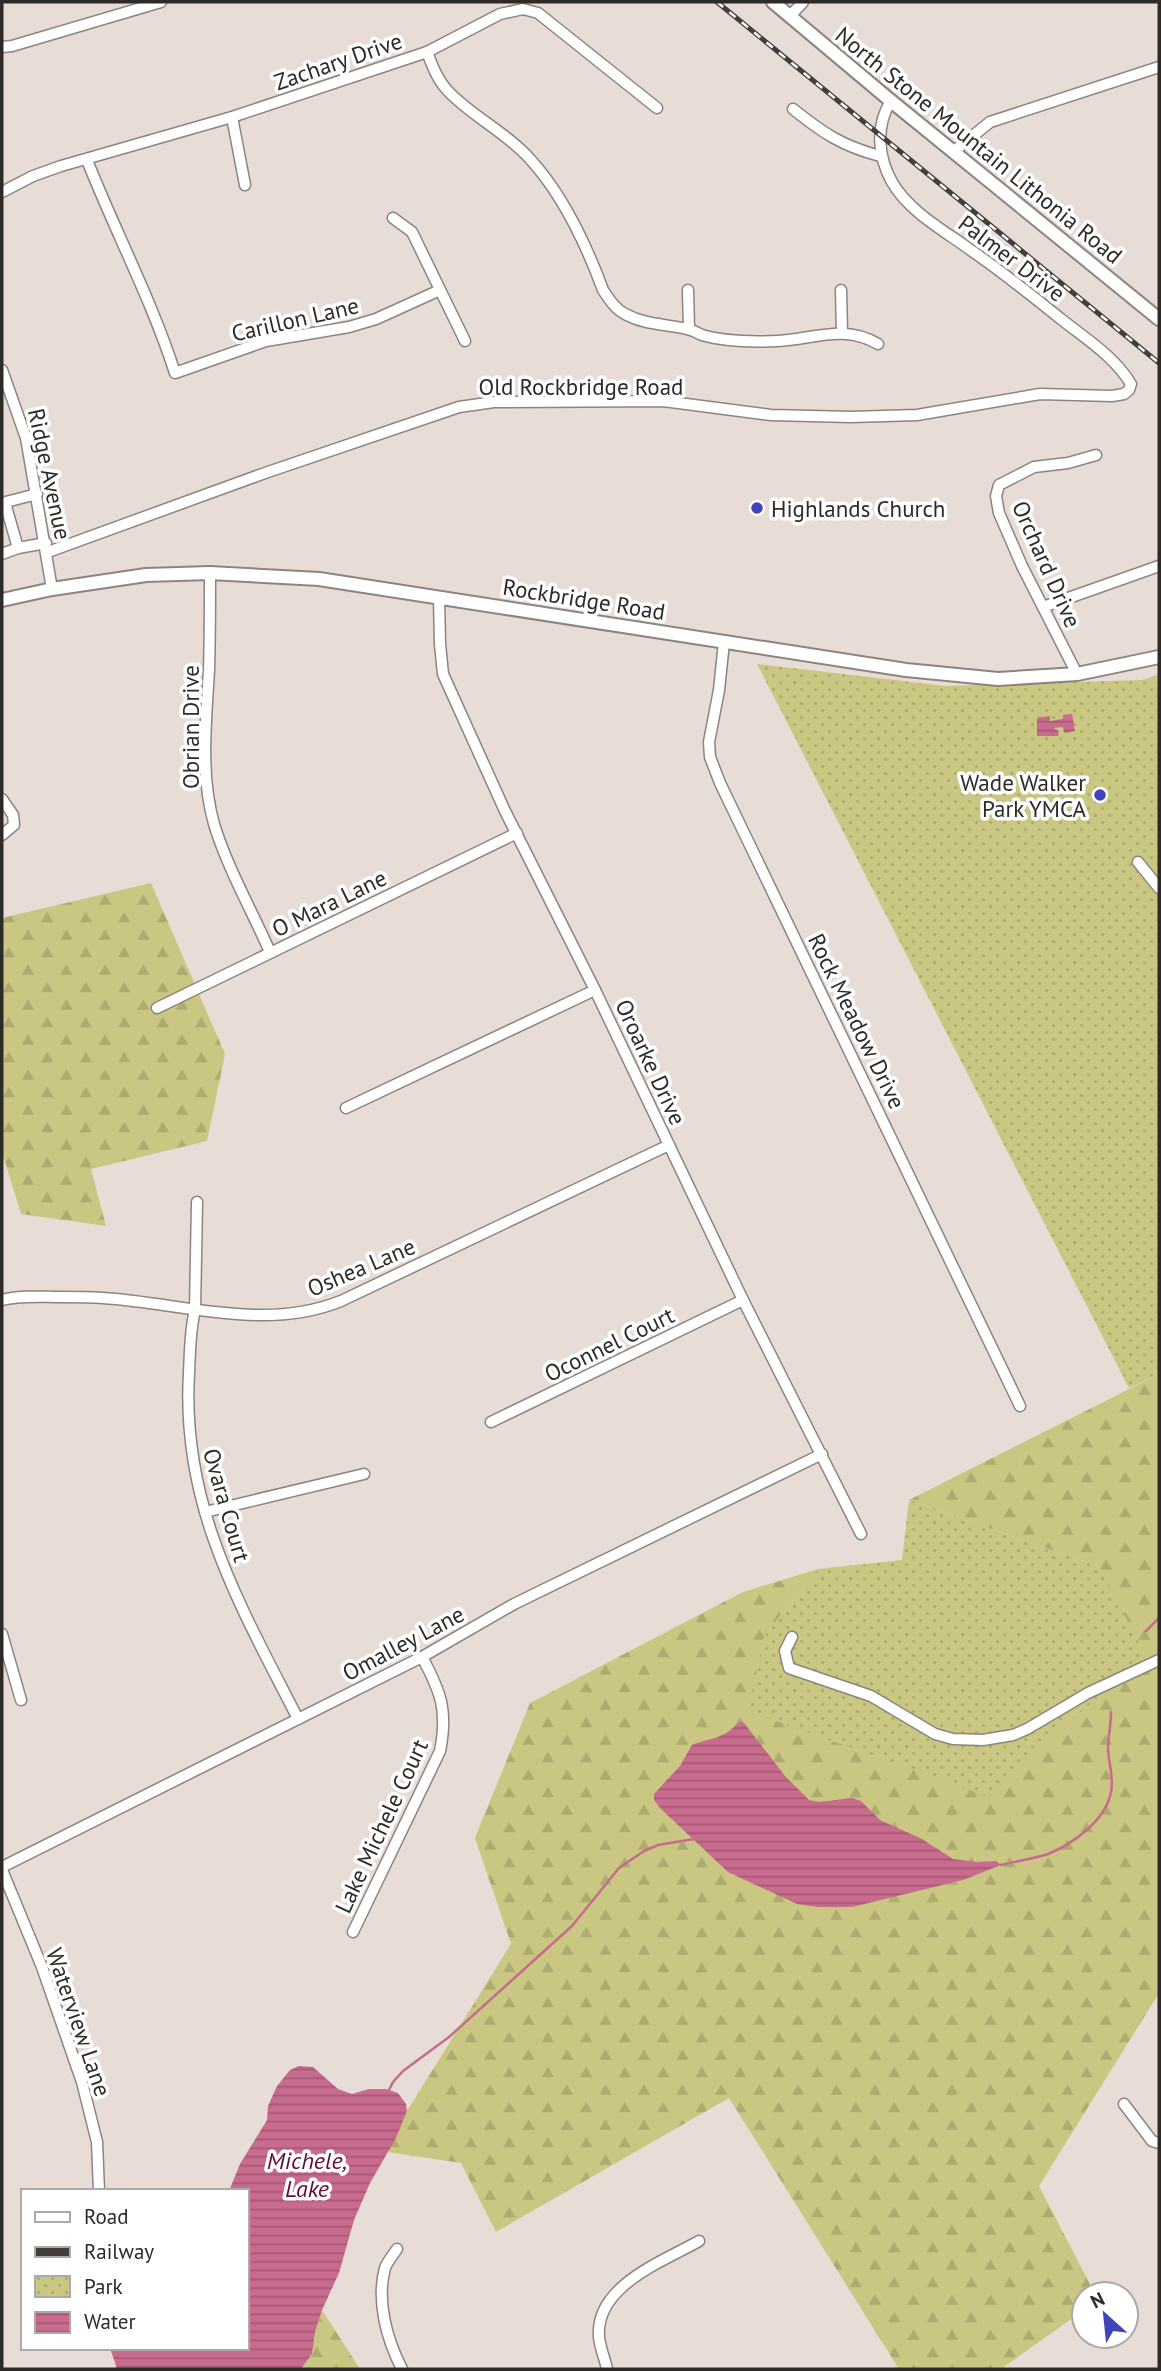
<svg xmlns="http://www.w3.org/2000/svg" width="1161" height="2371" viewBox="0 0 1161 2371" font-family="'PT Sans',sans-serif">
<defs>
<pattern id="forest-firs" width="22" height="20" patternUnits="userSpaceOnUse" patternTransform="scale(1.75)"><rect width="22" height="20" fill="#c9c781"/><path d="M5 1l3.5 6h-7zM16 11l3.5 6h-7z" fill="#adab6f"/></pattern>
<pattern id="park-dots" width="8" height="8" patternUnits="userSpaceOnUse" patternTransform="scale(1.75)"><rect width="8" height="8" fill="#c9c781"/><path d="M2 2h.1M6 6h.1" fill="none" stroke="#adab6f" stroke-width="1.8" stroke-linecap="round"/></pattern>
<pattern id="water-rules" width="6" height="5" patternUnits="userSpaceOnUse" patternTransform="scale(1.75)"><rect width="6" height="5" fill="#c86b8e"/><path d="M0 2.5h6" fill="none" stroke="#a35874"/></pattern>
</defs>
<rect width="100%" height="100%" fill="#e8ddd6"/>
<!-- forest -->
<g fill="url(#forest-firs)">
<polygon points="151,883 225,1054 207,1141 91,1169 106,1226 21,1214 2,1152 2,918"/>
<polygon points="1159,1374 1159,1993 1039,2186 1095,2294 1084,2294 1084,2310 1001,2369 899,2369 729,2098 496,2232 461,2163 388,2152 407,2111 511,1944 475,1838 530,1703 743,1592 818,1569 764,1636 1100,1567 909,1500"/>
<polygon points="322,2310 360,2369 301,2369 312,2354 315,2332"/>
</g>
<!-- park -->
<g fill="url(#park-dots)">
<polygon points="757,664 946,686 1142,680 1159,674 1159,1374 1129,1388"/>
<polygon points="909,1500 1100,1567 1145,1655 986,1796 748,1711 764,1636 818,1569 902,1560"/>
</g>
<!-- water -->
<g fill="url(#water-rules)">
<polygon points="1072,714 1075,731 1064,733 1063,727 1053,728 1059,731 1058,736 1037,736 1037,718 1050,716 1050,721 1063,719 1063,715"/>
<path d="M739,1722L744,1723L785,1776L809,1800L819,1802L852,1798L861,1801L880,1820L922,1839L953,1859L976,1862L996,1861L1001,1865L963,1880L852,1907H818L797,1904L728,1872L660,1808L654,1800V1794L680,1766L692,1745C712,1737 723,1740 739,1722Z"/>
<polygon points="299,2066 313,2067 338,2089 352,2094 369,2089 386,2089 398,2093 406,2104 407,2111 396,2138 370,2183 354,2220 339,2273 322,2310 315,2332 312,2354 301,2369 117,2369 110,2348 247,2348 247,2191 229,2191 240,2164 267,2120 268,2106 277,2086 290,2070"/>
</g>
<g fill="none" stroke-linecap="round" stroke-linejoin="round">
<!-- stream -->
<g stroke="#c86b8e" stroke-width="2.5">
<polyline points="1146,1631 1159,1618"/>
<path d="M1001,1865C1016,1861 1033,1859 1048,1854C1073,1844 1106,1820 1111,1792C1114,1778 1109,1764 1108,1750C1108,1737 1111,1725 1111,1712"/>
<polyline points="389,2090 393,2082 403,2071 449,2037 572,1926 619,1868 644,1851 658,1845 694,1839"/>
</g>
<!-- minor casing -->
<g stroke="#8e847e" stroke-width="13">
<g id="minor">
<polyline points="790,16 803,2"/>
<polyline points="2,47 12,46 161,2"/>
<path d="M427,52C432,65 437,79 447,90C471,116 506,132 530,159C563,195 586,244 603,290C609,299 615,309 625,314C645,325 666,324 687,329C693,330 697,333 702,335C726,342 754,342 778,341C814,339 844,324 878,344"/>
<path d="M793,109C823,133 842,146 880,156"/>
<polyline points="232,117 245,185"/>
<polyline points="953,152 990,122 1159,67"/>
<path d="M87,160C115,231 152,301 175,373L266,341L349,327L376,319L440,290"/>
<polyline points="2,192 33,176 61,166 232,117 427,52 500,14 523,9 538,13 657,108"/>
<polyline points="393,218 412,232 465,341"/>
<polyline points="688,290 689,329"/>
<polyline points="841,290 842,333"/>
<polyline points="2,370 26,438 52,589"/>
<polyline points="2,503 37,494"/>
<polyline points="5,503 18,548 46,543"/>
<path d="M48,552L265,473L459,407L494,402L663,401L771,415L851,417L917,415L1040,394L1112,396L1124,394L1129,390L1131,384C1114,356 1086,339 1061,319C1032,296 1003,272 972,251C945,231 909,212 892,182C878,157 875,126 891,101"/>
<polyline points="2,554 18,548"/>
<path d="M210,573C210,605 210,637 209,670C206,721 200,775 214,824C227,867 252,911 270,952"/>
<polyline points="439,598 440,644 443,674 505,811 595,990 743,1300 861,1534"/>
<polyline points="1043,607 1159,566"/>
<polyline points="724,642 719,690 709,742 710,757 720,783 1020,1406"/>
<polyline points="1077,674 1022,566 999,513 996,496 999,485 1034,467 1068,463 1096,455"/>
<polyline points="2,799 13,815 14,825 2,835"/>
<polyline points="1138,862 1159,888"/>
<polyline points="157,1008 517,833"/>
<polyline points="346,1108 595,990"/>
<path d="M197,1202L195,1310C190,1330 190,1352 189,1373C181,1506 240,1605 298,1719"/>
<path d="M2,1300C20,1295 42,1297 60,1297C75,1297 89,1297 103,1298C182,1303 264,1332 341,1301L669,1145"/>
<polyline points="491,1422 743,1300"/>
<polyline points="205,1512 364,1474"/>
<polyline points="2,1634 21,1700"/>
<polyline points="792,1637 785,1651 789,1668 871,1696 935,1734 953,1739 983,1740 1013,1735 1027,1729 1088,1693 1159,1660"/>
<polyline points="2,1867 422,1657 514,1604 822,1454"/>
<polyline points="2,1870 42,1967 82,2082 97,2142 99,2191"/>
<path d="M353,1932L440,1751C448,1711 441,1692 422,1657"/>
<polyline points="1124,2104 1152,2141 1159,2143"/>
<path d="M397,2249C393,2255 387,2262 385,2268C376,2301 387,2340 402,2369"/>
<path d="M607,2369C605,2359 600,2348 599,2337C595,2286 662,2262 699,2241"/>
</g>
</g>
<!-- major casing -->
<g stroke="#8e847e" stroke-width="16">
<g id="major">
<polyline points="773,2 891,101 1159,319"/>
<polyline points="2,600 52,589 146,575 210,573 319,579 906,670 998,679 1077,674 1159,657"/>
</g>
</g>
<!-- minor -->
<use href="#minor" stroke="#fff" stroke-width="10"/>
<!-- major -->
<use href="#major" stroke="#fff" stroke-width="12"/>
<!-- rail casing -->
<g stroke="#433e3b" stroke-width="5">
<polyline id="rail" points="717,2 1159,363"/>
</g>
<!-- rail -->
<use href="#rail" stroke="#fff" stroke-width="2.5" stroke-dasharray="8" stroke-linecap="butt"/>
</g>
<!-- markers -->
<g fill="#3f44b9" stroke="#fff" stroke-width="2.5">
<circle cx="757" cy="508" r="7"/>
<circle cx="1100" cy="795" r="7"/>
</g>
<g text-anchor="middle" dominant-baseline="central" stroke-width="7" stroke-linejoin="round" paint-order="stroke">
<!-- street labels -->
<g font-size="23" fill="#2e2a27" stroke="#fff">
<text transform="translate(338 61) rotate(-19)">Zachary Drive</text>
<text transform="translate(979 145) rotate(39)">North Stone Mountain Lithonia Road</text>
<text transform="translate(1012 258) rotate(37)">Palmer Drive</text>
<text transform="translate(295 319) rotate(-13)">Carillon Lane</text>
<text x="581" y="386">Old Rockbridge Road</text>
<text transform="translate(50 474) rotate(78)">Ridge Avenue</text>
<text transform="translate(1047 564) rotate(66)">Orchard Drive</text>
<text transform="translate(584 599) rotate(9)">Rockbridge Road</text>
<text transform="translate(190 727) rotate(-90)">Obrian Drive</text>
<text transform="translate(329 903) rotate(-26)">O Mara Lane</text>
<text transform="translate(857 1021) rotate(64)">Rock Meadow Drive</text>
<text transform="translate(651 1062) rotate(65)">Oroarke Drive</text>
<text transform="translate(361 1267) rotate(-23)">Oshea Lane</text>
<text transform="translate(609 1344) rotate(-26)">Oconnel Court</text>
<text transform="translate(227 1505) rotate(74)">Ovara Court</text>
<text transform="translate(403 1643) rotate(-28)">Omalley Lane</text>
<text transform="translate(381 1826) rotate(-65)">Lake Michele Court</text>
<text transform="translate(79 2022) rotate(71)">Waterview Lane</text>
</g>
<!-- poi labels -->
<g font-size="23" fill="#2e2a27" stroke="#fff" text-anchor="start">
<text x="771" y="508">Highlands Church</text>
<text x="1086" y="782" text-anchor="end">Wade Walker<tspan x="1086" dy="26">Park YMCA</tspan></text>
</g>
<!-- water labels -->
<g font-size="24" font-style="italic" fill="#630c37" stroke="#fff">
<text x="307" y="2160">Michele,<tspan x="307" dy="28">Lake</tspan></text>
</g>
</g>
<!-- border -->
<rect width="1161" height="2371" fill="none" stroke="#2e2a27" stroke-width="7"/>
<!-- legend -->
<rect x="21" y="2189" width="228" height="161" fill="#ffffff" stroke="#abaaa9" stroke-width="2"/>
<rect x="35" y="2212" width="35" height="10" fill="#ffffff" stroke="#abaaa9" stroke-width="2"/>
<text x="84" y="2224" font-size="21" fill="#2e2a27">Road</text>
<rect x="35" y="2247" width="35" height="10" fill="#433e3b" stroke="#abaaa9" stroke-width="2"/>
<text x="84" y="2259" font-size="21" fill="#2e2a27">Railway</text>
<rect x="35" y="2276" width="35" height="21" fill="url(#park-dots)" stroke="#abaaa9" stroke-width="2"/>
<text x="84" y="2294" font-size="21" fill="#2e2a27">Park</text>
<rect x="35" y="2312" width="35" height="21" fill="url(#water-rules)" stroke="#abaaa9" stroke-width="2"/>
<text x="84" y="2329" font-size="21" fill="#2e2a27">Water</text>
<!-- north arrow -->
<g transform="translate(1105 2315) rotate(333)"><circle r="33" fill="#ffffff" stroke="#abaaa9" stroke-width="2"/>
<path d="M0-5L12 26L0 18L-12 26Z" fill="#3f44b9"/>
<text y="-10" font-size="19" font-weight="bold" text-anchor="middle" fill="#2e2a27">N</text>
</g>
</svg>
